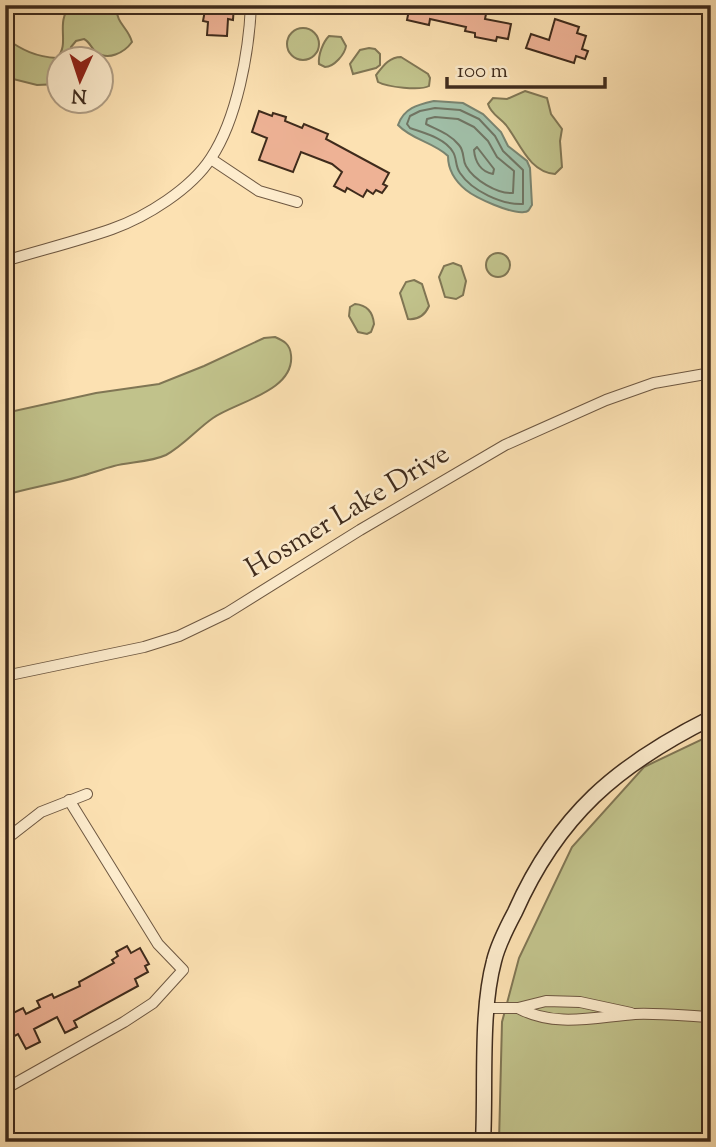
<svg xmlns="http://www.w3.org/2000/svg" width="716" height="1147" viewBox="0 0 716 1147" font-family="'Sorts Mill Goudy',serif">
<rect width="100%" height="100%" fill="#fce1b2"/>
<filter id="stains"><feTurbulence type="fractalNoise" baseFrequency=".00286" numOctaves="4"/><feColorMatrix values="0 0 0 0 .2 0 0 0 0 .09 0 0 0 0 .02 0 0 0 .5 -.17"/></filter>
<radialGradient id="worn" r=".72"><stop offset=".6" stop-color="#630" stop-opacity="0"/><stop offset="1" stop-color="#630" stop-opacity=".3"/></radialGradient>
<!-- green -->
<g fill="#c1c28b" stroke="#807654" stroke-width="2">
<path d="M71,5L116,7C117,25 128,27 132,42C124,53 108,61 96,52C91,48 90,42 84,39L76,41L71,47L69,59L60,60L59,84L37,85L5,77V38C22,50 36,57 57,58C71,43 54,23 71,5Z"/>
<circle cx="303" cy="44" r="16"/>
<path d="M329,36L341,37L346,46C345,54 334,67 325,67L319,64C318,55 323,42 329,36Z"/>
<polygon points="369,48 375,49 380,54 380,65 376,68 353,74 350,64 360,50"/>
<path d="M401,57L428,74L430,78L429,86C420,91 387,87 378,82L376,75C383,66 389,57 401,57Z"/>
<path d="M525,91L547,98L551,114L562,129L560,141L562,167L555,174C529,172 520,143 506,125C499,117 491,114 488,104L493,98L507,99Z"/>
<circle cx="498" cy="265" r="12"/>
<polygon points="453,263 461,266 466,281 463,295 456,299 445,297 439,277 444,266"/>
<path d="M414,280L422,284L429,306C425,315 418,320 408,319L400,293L406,282Z"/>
<path d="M355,304C367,305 373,312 374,324L371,332L367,334L358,332L349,316L350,307Z"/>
<path d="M275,337C284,341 290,344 291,355C295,391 236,402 213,418C197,429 183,446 166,455C151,462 130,462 114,466C102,469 90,474 78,477C54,484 29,488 5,495V413L96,393L159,384L204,366L264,338Z"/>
<polygon points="711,735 711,1142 499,1142 502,1022 519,958 572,847 644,767"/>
</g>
<!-- water -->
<path fill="#a0bea7" stroke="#79836f" stroke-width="2" d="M434,101L463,103L483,114L501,132L508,146L527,161L530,168L532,205C529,209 529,212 524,212C511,214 476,198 466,190C455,181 448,169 448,156C433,142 412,140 398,125C404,108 417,105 434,101Z"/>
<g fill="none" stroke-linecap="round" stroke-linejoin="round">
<!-- shore -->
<g stroke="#707462" stroke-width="2">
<path d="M435,108L460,110L479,119L495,136L503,151L523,170V204C502,205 472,191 460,173C455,166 457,158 453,152C445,138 424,133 410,128L407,124L410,116L420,111Z"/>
<path d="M435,117L458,119L474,127L488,141L497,157L514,171L513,193C497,194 474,180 466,166C462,159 465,152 459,145C450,134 438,130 426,124L427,119Z"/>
<path d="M477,147L494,169L493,174C481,172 475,162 474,150Z"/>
</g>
</g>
<!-- building -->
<g fill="#eeb295" stroke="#3f2b1c" stroke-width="2">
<polygon points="206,5 234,5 233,20 228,19 227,36 207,35 208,22 203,21"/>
<polygon points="410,5 437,5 469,12 470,6 487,9 485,19 511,24 508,39 497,37 496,41 475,37 475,33 465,31 466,27 430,19 429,25 407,20"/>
<polygon points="555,19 579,27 577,33 586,36 582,49 588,51 585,59 576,56 574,63 526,48 531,34 549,40"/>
<polygon points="259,111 272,116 273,113 286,117 285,121 302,128 304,124 328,134 326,139 389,173 383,184 387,186 382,193 376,190 373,194 367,190 363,197 347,188 345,192 334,186 342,172 332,164 301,152 293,172 259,160 267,138 252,132"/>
<polygon points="127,946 131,953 140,948 149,964 145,966 148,972 135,979 138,986 74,1021 77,1027 65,1033 57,1017 34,1029 40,1042 26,1049 18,1034 5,1041 5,1017 23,1008 26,1014 40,1007 37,1001 52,994 54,998 80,986 79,982 114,963 112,960 118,956 116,952"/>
</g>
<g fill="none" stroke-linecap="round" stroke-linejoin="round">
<!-- street casing -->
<g stroke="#6e5842" stroke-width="12">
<g id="street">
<polyline points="211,159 259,191 297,202"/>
<path d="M5,261C41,250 78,241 112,229C146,217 191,189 211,158C237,119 249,52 251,5"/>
<polyline points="5,676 144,647 179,636 227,613 360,530 505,445 606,400 654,383 711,373"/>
<polyline points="5,840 41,812 87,794"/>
<polyline points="487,1008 518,1008 546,1001 580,1002 631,1013"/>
<path d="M518,1008C555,1028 595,1017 635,1014C660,1013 686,1016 711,1017"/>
<polyline points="5,1089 124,1022 153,1003 183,970 158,944 69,800"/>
</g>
</g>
<!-- secondary casing -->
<g stroke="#3f2b1c" stroke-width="17">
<path id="secondary" d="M483,1142C486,1087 480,1013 494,961C498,944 507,927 515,912C558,815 617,765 711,718"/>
</g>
<!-- street -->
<use href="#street" stroke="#fdeccd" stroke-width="10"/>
<!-- secondary -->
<use href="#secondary" stroke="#fdeccd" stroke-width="14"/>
</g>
<g text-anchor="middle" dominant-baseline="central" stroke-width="5" stroke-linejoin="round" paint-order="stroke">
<!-- street labels -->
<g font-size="28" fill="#3f2b1c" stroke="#fdeccd">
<text transform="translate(348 512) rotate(-31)">Hosmer Lake Drive</text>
</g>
</g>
<!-- margin -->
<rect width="716" height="1147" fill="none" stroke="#fce1b2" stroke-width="28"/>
<rect x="7" y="7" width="702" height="1133" fill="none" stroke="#3f2b1c" stroke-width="3.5"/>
<rect x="14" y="14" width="688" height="1119" fill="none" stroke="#3f2b1c" stroke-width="2"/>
<!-- north arrow -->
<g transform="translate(80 80) rotate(183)"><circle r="33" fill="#fdeccd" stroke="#b19f86" stroke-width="2"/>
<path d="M0-5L12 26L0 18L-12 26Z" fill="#8f2418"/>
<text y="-10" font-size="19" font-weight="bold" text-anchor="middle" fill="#3f2b1c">N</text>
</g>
<!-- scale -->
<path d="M447 77v10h158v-10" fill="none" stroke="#3f2b1c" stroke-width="3.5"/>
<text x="457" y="77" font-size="21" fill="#3f2b1c" stroke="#fdeccd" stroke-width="5" paint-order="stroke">100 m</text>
<rect width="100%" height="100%" filter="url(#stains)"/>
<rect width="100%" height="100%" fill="url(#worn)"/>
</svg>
